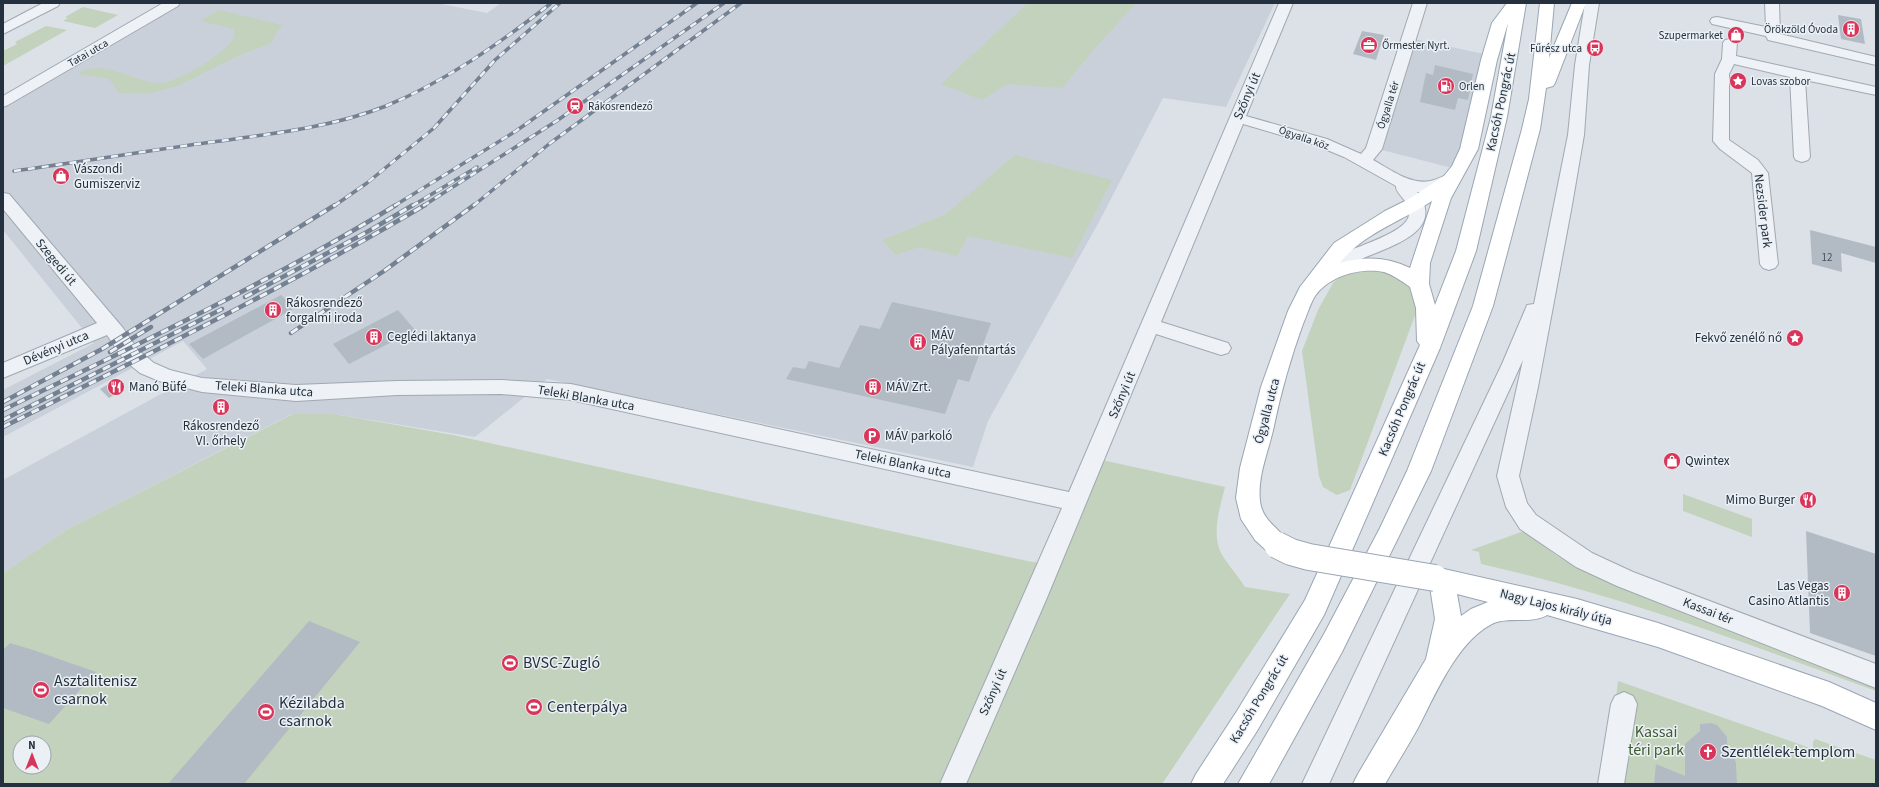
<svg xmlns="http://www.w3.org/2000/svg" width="1879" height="787" viewBox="0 0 1879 787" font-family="'Source Sans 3',sans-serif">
<rect width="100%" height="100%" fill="#dbe1e7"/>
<!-- built -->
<g fill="#c9d0d9">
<polygon points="162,3 436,3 487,13 501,3 1275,3 1226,107 1163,98 1100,220 988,421 973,467 547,379 475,437 334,414 292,414 68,529 3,573 3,480 207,369 183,341 3,437 3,390 94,343 3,230 3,95"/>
<polygon points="1414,39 1484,54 1456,169 1378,149"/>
</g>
<!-- green -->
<g fill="#c3d2bc" fill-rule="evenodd">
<polygon points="1028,3 1136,3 1097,46 1062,88 1007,84 982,100 941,84"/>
<polygon points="83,7 118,15 95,28 63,21 68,18 65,17"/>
<path d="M219,10L282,25L270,44L240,55L180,85L148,94L119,93L109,79L78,74C103,57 134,83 160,83C176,83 228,53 234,37C235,35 234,31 234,29L200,21Z"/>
<polygon points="46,26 67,30 3,66 3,51 17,44 15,42"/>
<polygon points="1015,155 1112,180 1072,258 968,236 957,256 919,247 896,255 882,240 946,214"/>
<polygon points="1373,268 1408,279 1420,302 1350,490 1337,495 1323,487 1319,476 1302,351 1318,310 1333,283 1342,275"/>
<path d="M293,414H334L453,435L1032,562L1050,563L1102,460L1225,487C1220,508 1212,530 1220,551C1224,560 1239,577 1245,587L1290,594L1162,784H3V573L68,529ZM20,743H44V767H20Z"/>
<polygon points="1683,494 1752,519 1752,537 1683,511"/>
<path d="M1524,531L1557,556L1585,571L1876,685V691C1746,643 1617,594 1481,564L1479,552L1471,550Z"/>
<polygon points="1618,681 1813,749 1813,742 1815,739 1876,760 1876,784 1606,784"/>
</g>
<!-- building -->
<g fill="#b2bac4">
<polygon points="1838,15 1861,19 1865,44 1841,39"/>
<polygon points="1362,31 1384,35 1376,60 1353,54"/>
<polygon points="1435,65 1473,74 1468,100 1458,98 1455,110 1420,102 1426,73 1433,75"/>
<polygon points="1810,230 1876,247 1876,263 1841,253 1842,272 1812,264"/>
<polygon points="281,295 295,308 203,359 189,344"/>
<polygon points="892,302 991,323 969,382 958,379 945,414 786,379 793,367 805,369 809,361 839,368 860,325 880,329"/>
<polygon points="398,310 415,330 349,364 333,344"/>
<polygon points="114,381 123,390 109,398 100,389"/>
<polygon points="1806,531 1876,554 1876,656 1810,633"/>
<polygon points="309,621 360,642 244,784 168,784"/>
<polygon points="10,643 33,650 96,672 49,724 3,708 3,650"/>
<polygon points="1711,723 1717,725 1727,737 1727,743 1734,756 1736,764 1737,784 1654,784 1656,764 1685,776 1685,744 1700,731 1700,724"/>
</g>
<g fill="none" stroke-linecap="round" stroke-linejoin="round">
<!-- minor casing -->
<g stroke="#a0a8b1" stroke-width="2">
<g id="minor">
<polygon points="43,3 60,3 58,6 3,34 3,24"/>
<polygon points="163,3 180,3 178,6 8,105 3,107 3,96"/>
<path d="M1279,3H1293L1246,116L1327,139L1361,154L1366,148L1413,3H1427L1382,149L1373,160C1390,169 1410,185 1430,181C1440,179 1446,173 1457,175L1459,179C1452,190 1429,193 1417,192C1449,234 1382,248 1355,262C1341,269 1332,288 1317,283L1314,279C1320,270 1329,262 1338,256C1353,247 1407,233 1409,215C1411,201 1395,194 1396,186L1344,157L1315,145L1243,124L1161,322L1228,343L1231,348L1228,353L1221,355L1156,334L1046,600L966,784H940L1062,508L571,400L501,394L397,395L296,401L202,392L159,381L140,373L124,360L107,335L3,378V363L97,323L3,209V193L9,194L123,328L138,350L154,363L170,370L202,378L296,385L397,381L501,380L571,384L1069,492Z"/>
<polygon points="1585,3 1599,3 1589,65 1584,135 1572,205 1538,387 1519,476 1527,503 1536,515 1592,553 1633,572 1876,664 1876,688 1617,586 1576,567 1520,529 1506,507 1497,476 1523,360 1329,784 1302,784 1502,364 1525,310 1527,305 1534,304 1568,135 1575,65"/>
<polygon points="1765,3 1779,3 1780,34 1876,57 1876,65 1768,40 1766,36 1712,24 1710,21 1712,18 1717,17 1766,27"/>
<polygon points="1730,39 1735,40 1737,43 1736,56 1876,87 1876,95 1805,80 1810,157 1808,160 1802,162 1796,160 1794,157 1790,77 1734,64 1729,74 1729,140 1758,160 1768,173 1778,264 1775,268 1769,270 1763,268 1760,264 1752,173 1720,149 1713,141 1715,74 1722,59 1723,43 1725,40"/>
<polygon points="1624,692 1633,696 1637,704 1624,784 1598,784 1611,704 1615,696"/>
</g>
</g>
<!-- major casing -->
<g stroke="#9aa6b4" stroke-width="2">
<g id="major">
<path d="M1507,3H1526L1507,117L1476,251L1440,348L1324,615L1257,731L1223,784H1191L1196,774L1237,711L1305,600L1420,345L1417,341L1416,308L1410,287C1402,281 1393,275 1384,272C1360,267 1329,276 1315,296C1310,304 1307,315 1303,324C1291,357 1281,392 1274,426C1269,450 1257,476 1260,501C1263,524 1281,527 1289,545L1286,552L1277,556L1268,552L1255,540L1241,519L1236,498L1240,468L1261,387L1288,311L1300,287L1334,243L1385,211L1409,199L1444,176L1452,166L1460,149L1481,60L1492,23ZM1508,23L1491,117L1456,251L1435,305L1429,284L1430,263L1451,198L1478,149L1497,60ZM1432,201L1410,268C1387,257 1364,256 1340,263C1362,234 1402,221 1432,201Z"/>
<polygon points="1540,3 1554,3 1549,58 1572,3 1586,3 1555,83 1553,86 1546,88 1540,129 1493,306 1431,471 1342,652 1269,784 1238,784 1324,634 1380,528 1407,471 1473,306 1522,129 1529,99"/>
<path d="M1435,567L1577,599L1658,623L1829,682L1876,703V730L1822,706L1658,647L1547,615C1531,625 1507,615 1490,625C1457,643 1436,693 1419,726C1408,746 1396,765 1385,784H1353L1358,774L1426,659L1435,619L1430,587L1426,586L1422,578L1426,570ZM1457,594L1488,602L1471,609L1461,616Z"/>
</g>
</g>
<!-- minor -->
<use href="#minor" fill="#eef1f5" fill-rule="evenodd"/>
<!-- major -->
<use href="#major" fill="#fff" fill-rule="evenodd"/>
<!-- rail-far1 casing -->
<g stroke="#748192" stroke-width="3.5">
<g id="rail-far1">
<path d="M14,171C80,162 146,151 212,142C270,134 330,128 386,106C446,81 499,44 550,4"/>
<polyline points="334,206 367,183 434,128 495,60 560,3"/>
<polyline points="394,206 516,131 697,3"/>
<polyline points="412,206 477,167"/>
<polyline points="423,206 558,120 724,3"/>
<polyline points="473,206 549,144 741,3"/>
</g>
</g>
<!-- rail casing -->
<g stroke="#748192" stroke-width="4.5">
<g id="rail">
<polyline points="245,297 367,232 413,205"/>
<polyline points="291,333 384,271 474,205"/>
<polyline points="110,352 151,327"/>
<polyline points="3,402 102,349 335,205"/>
<path d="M3,410C136,345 270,282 396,205"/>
<polyline points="3,420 222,309"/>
<path d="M3,427C145,356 288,286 425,205"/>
</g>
</g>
<!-- rail-far1 -->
<use href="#rail-far1" stroke="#ebf0f5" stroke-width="2.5" stroke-dasharray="7" stroke-linecap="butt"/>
<!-- rail -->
<use href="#rail" stroke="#ebf0f5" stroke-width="3" stroke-dasharray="8" stroke-linecap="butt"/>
<!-- major-bridge casing -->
<g stroke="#9aa6b4" stroke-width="28" stroke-linecap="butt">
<polyline id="major-bridge" points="1277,545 1291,552 1309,557 1435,578"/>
</g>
<!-- major-bridge -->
<use href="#major-bridge" stroke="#fff" stroke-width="26"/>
</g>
<!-- icons -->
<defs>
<g id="building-disc" transform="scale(0.9)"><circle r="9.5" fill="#d93459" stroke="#ebf0f5"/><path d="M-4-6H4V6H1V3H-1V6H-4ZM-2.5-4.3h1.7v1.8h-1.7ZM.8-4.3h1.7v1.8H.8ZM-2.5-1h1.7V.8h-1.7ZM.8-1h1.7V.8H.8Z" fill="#fff"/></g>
<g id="shop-disc" transform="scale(0.9)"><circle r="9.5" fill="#d93459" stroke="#ebf0f5"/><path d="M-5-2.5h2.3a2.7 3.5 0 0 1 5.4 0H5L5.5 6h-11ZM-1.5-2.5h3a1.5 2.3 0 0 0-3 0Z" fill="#fff"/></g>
<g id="office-disc" transform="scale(0.9)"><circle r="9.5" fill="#d93459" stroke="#ebf0f5"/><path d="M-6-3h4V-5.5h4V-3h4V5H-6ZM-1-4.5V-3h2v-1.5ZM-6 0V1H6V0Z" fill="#fff"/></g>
<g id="bus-disc" transform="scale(0.9)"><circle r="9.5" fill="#d93459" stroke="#ebf0f5"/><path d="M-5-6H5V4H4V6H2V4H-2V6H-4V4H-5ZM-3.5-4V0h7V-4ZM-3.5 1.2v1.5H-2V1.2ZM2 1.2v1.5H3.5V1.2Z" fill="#fff"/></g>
<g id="sight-disc" transform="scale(0.9)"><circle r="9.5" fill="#d93459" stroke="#ebf0f5"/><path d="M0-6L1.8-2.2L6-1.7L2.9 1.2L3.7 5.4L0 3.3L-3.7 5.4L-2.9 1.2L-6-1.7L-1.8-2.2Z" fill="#fff"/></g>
<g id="fuel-disc" transform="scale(0.9)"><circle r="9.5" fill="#d93459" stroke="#ebf0f5"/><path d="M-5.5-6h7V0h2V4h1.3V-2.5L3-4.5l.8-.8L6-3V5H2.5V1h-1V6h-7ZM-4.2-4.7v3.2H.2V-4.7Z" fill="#fff"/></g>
<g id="station-disc" transform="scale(0.9)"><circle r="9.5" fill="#d93459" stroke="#ebf0f5"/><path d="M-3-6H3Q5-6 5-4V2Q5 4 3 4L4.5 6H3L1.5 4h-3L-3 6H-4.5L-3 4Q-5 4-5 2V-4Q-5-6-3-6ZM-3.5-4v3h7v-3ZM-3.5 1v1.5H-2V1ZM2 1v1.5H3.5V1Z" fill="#fff"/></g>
<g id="restaurant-disc" transform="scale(0.9)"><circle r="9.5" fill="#d93459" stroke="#ebf0f5"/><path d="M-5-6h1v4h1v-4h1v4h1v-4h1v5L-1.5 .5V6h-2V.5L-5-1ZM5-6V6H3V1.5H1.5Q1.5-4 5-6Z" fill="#fff"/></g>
<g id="parking-disc" transform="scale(0.9)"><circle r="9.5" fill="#d93459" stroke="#ebf0f5"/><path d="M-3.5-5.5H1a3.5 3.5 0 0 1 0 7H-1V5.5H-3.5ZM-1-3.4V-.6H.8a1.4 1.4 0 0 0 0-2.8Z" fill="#fff"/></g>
<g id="stadium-disc" transform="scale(0.9)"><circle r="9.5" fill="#d93459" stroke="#ebf0f5"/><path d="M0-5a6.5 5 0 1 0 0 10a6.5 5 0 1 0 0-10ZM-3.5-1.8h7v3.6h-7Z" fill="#fff"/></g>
<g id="church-disc" transform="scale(0.9)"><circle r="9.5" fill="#d93459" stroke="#ebf0f5"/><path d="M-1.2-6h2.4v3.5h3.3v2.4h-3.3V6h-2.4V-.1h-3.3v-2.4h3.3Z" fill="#fff"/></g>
</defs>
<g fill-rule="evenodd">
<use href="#building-disc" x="1851" y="29"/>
<use href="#shop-disc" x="1736" y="35"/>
<use href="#office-disc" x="1369" y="45"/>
<use href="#bus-disc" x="1595" y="48"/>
<use href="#sight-disc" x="1738" y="81"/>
<use href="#fuel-disc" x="1446" y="86"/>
<use href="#station-disc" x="575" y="106"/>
<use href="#shop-disc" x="61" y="176"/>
<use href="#building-disc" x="273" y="310"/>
<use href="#building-disc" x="374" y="337"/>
<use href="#sight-disc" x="1795" y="338"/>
<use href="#building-disc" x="918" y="342"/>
<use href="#restaurant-disc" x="116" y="387"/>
<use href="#building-disc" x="873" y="387"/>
<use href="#building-disc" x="221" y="407"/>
<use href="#parking-disc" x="872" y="436"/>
<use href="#shop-disc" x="1672" y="461"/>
<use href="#restaurant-disc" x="1808" y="500"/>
<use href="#building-disc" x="1842" y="593"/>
<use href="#stadium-disc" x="510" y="663"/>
<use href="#stadium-disc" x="41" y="690"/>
<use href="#stadium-disc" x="534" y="707"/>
<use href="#stadium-disc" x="266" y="712"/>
<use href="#church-disc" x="1708" y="752"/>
</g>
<g text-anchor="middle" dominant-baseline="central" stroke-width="3" stroke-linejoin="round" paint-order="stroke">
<!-- far-poi labels -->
<g font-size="11" fill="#24303e" stroke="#ebf0f5" text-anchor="start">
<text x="1838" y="29" text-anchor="end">Örökzöld Óvoda</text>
<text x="1723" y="35" text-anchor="end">Szupermarket</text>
<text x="1382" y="45">Őrmester Nyrt.</text>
<text x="1582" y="48" text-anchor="end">Fűrész utca</text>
<text x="1751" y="81">Lovas szobor</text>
<text x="1459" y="86">Orlen</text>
<text x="588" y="106">Rákosrendező</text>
</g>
<!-- far-street labels -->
<g font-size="11" fill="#24303e" stroke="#ebf0f5">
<text transform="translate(88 53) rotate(-30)">Tatai utca</text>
<text transform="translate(1388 105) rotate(-72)">Ógyalla tér</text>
<text transform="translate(1304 138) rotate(19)">Ógyalla köz</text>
</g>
<!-- number labels -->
<g font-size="11" fill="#485260">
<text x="1827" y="257">12</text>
</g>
<!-- street labels -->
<g font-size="13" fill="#24303e" stroke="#ebf0f5">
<text transform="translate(1247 96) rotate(-67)">Szőnyi út</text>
<text transform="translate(1501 102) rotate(-78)">Kacsóh Pongrác út</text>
<text transform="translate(1763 211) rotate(83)">Nezsider park</text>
<text transform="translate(56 262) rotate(50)">Szegedi út</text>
<text transform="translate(56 348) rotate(-23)">Dévényi utca</text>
<text transform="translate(264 389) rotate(4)">Teleki Blanka utca</text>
<text transform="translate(1122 395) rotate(-67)">Szőnyi út</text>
<text transform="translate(586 398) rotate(10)">Teleki Blanka utca</text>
<text transform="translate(1402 409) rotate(-67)">Kacsóh Pongrác út</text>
<text transform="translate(1267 411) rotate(-75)">Ógyalla utca</text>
<text transform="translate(903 464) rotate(12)">Teleki Blanka utca</text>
<text transform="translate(1556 607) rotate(14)">Nagy Lajos király útja</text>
<text transform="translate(1708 611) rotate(21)">Kassai tér</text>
<text transform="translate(993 692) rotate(-66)">Szőnyi út</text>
<text transform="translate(1259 699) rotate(-59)">Kacsóh Pongrác út</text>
</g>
<!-- poi labels -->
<g font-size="13" fill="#24303e" stroke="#ebf0f5" text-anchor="start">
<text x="74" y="169">Vászondi<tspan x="74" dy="15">Gumiszerviz</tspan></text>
<text x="286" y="303">Rákosrendező<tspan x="286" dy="15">forgalmi iroda</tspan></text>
<text x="931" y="335">MÁV<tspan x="931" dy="15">Pályafenntartás</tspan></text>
<text x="387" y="337">Ceglédi laktanya</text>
<text x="1782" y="338" text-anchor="end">Fekvő zenélő nő</text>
<text x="129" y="387">Manó Büfé</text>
<text x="886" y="387">MÁV Zrt.</text>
<text x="221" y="426" text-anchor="middle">Rákosrendező<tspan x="221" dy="15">VI. őrhely</tspan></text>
<text x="885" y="436">MÁV parkoló</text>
<text x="1685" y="461">Qwintex</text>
<text x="1795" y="500" text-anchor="end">Mimo Burger</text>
<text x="1829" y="586" text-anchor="end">Las Vegas<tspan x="1829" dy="15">Casino Atlantis</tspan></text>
</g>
<!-- near-poi labels -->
<g font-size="16" fill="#24303e" stroke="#ebf0f5" text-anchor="start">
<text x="523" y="663">BVSC-Zugló</text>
<text x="54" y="681">Asztalitenisz<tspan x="54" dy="18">csarnok</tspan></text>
<text x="279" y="703">Kézilabda<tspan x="279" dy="18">csarnok</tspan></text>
<text x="547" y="707">Centerpálya</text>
<text x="1721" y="752">Szentlélek-templom</text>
</g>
<!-- near-park labels -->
<g font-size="16" fill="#3c5b30" stroke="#ebf0f5">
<text x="1656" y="732">Kassai<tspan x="1656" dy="18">téri park</tspan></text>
</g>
</g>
<!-- border -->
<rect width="1879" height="787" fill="none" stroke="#24303e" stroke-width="8"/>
<!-- north arrow -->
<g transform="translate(32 755)"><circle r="19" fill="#ebf0f5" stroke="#9ba3ac"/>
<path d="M0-3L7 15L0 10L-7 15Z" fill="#d93459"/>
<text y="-6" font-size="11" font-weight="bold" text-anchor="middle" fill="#24303e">N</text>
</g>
</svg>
